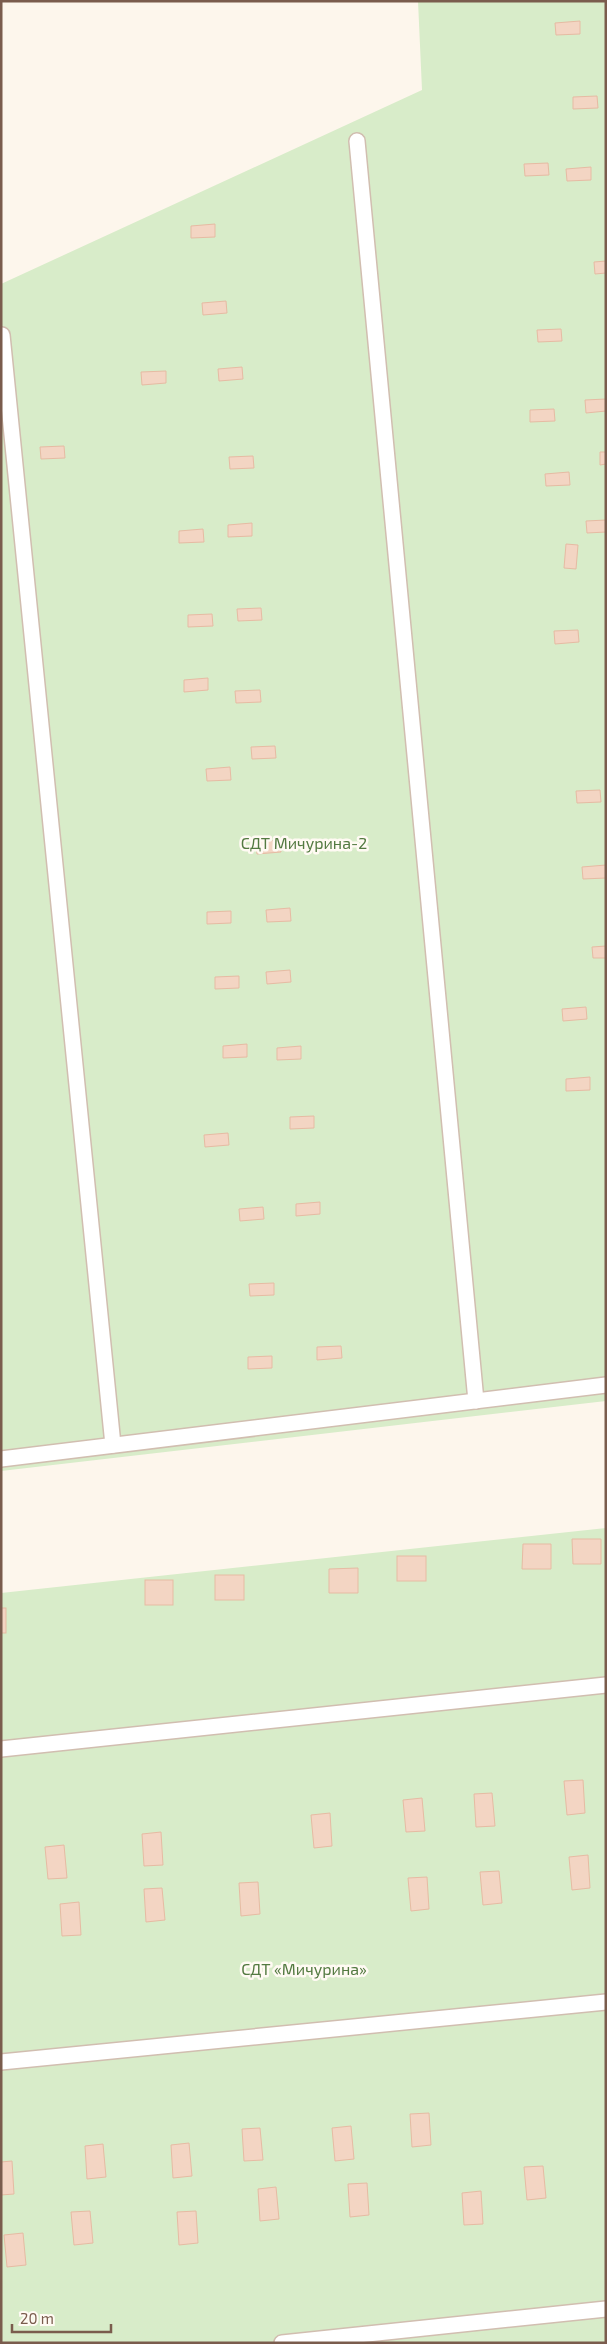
<svg xmlns="http://www.w3.org/2000/svg" width="607" height="2344" viewBox="0 0 607 2344" font-family="'Exo 2',sans-serif">
<rect width="100%" height="100%" fill="#fdf6ec"/>
<!-- green -->
<g fill="#d8ecc9">
<polygon points="418,1 606,1 606,1401 1,1471 1,284 422,90"/>
<polygon points="606,1528 606,2343 1,2343 1,1593"/>
</g>
<!-- building -->
<g fill="#f3d5c3" stroke="#e6bba3">
<polygon points="580,21 580,34 556,35 555,23"/>
<polygon points="597,96 598,108 573,109 573,97"/>
<polygon points="548,163 549,175 525,176 524,164"/>
<polygon points="591,167 591,180 567,181 566,169"/>
<polygon points="215,224 215,237 191,238 191,226"/>
<polygon points="606,261 606,273 595,274 594,262"/>
<polygon points="226,301 227,313 203,315 202,303"/>
<polygon points="561,329 562,341 538,342 537,330"/>
<polygon points="242,367 243,379 219,381 218,369"/>
<polygon points="166,371 166,383 142,385 141,372"/>
<polygon points="606,399 606,411 586,413 585,400"/>
<polygon points="554,409 555,421 530,422 530,410"/>
<polygon points="64,446 65,458 41,459 40,447"/>
<polygon points="600,452 606,452 606,464 600,465"/>
<polygon points="253,456 254,468 230,469 229,457"/>
<polygon points="569,472 570,485 546,486 545,474"/>
<polygon points="606,520 606,532 587,533 586,521"/>
<polygon points="252,523 252,536 228,537 228,525"/>
<polygon points="203,529 204,542 179,543 179,531"/>
<polygon points="566,544 578,545 576,569 564,568"/>
<polygon points="261,608 262,620 238,621 237,609"/>
<polygon points="212,614 213,626 188,627 188,615"/>
<polygon points="578,630 579,642 555,644 554,631"/>
<polygon points="208,678 208,690 184,692 184,680"/>
<polygon points="260,690 261,702 236,703 235,691"/>
<polygon points="275,746 276,758 252,759 251,747"/>
<polygon points="230,767 231,780 207,781 206,769"/>
<polygon points="600,790 601,802 577,803 576,791"/>
<polygon points="280,840 281,852 257,854 256,842"/>
<polygon points="606,865 606,878 583,879 582,867"/>
<polygon points="290,908 291,921 267,922 266,910"/>
<polygon points="231,911 231,923 207,924 207,912"/>
<polygon points="606,946 606,958 593,958 592,947"/>
<polygon points="290,970 291,982 267,984 266,972"/>
<polygon points="239,976 239,988 215,989 215,977"/>
<polygon points="586,1007 587,1019 563,1021 562,1009"/>
<polygon points="247,1044 247,1057 223,1058 223,1046"/>
<polygon points="301,1046 301,1059 277,1060 277,1048"/>
<polygon points="590,1077 590,1090 566,1091 566,1079"/>
<polygon points="314,1116 314,1128 290,1129 290,1117"/>
<polygon points="228,1133 229,1145 205,1147 204,1135"/>
<polygon points="320,1202 320,1214 296,1216 296,1204"/>
<polygon points="263,1207 264,1219 240,1221 239,1209"/>
<polygon points="274,1283 274,1295 250,1296 249,1284"/>
<polygon points="341,1346 342,1358 317,1360 317,1347"/>
<polygon points="272,1356 272,1368 248,1369 248,1357"/>
<polygon points="572,1539 601,1539 601,1564 573,1564"/>
<polygon points="523,1544 551,1544 551,1569 522,1569"/>
<rect x="397" y="1556" width="29" height="25"/>
<polygon points="358,1568 358,1593 329,1593 329,1569"/>
<rect x="215" y="1575" width="29" height="25"/>
<rect x="145" y="1580" width="28" height="25"/>
<rect x="1" y="1608" width="5" height="25"/>
<polygon points="583,1780 585,1813 567,1815 564,1781"/>
<polygon points="492,1793 495,1826 476,1827 474,1794"/>
<polygon points="422,1798 425,1831 406,1832 403,1800"/>
<polygon points="330,1813 332,1846 314,1848 311,1815"/>
<polygon points="161,1832 163,1865 144,1866 142,1834"/>
<polygon points="64,1845 67,1878 48,1879 45,1847"/>
<polygon points="588,1855 590,1888 572,1890 569,1857"/>
<polygon points="499,1871 502,1903 483,1905 480,1872"/>
<polygon points="427,1877 429,1909 411,1911 408,1878"/>
<polygon points="258,1882 260,1914 241,1916 239,1883"/>
<polygon points="162,1888 165,1920 146,1922 144,1889"/>
<polygon points="79,1902 81,1935 62,1936 60,1904"/>
<polygon points="429,2113 431,2145 412,2147 410,2114"/>
<polygon points="351,2126 354,2159 335,2161 332,2128"/>
<polygon points="260,2128 263,2160 244,2161 242,2129"/>
<polygon points="189,2143 192,2176 173,2178 171,2145"/>
<polygon points="103,2144 106,2177 87,2179 85,2146"/>
<polygon points="12,2161 14,2194 1,2195 1,2162"/>
<polygon points="543,2166 546,2198 527,2200 524,2167"/>
<polygon points="367,2183 369,2215 350,2217 348,2184"/>
<polygon points="276,2187 279,2219 260,2221 258,2189"/>
<polygon points="481,2191 483,2224 464,2225 462,2193"/>
<polygon points="90,2211 93,2243 74,2245 71,2212"/>
<polygon points="196,2211 198,2243 179,2245 177,2212"/>
<polygon points="23,2233 26,2265 7,2267 4,2235"/>
</g>
<g fill="none" stroke-linecap="round" stroke-linejoin="round">
<!-- lane casing -->
<g stroke="#d1beb0" stroke-width="18">
<g id="lane">
<polyline points="357,141 476,1401"/>
<polyline points="2,335 113,1445"/>
<polyline points="1,1459 606,1385"/>
<polyline points="1,1749 606,1685"/>
<polyline points="1,2062 606,2002"/>
<polyline points="282,2343 606,2309"/>
</g>
</g>
<!-- lane -->
<use href="#lane" stroke="#fff" stroke-width="15"/>
</g>
<g text-anchor="middle" dominant-baseline="central" stroke-width="5" stroke-linejoin="round" paint-order="stroke">
<!-- park labels -->
<g font-size="16" fill="#537a41" stroke="#fffaf3">
<text x="304" y="842">СДТ Мичурина-2</text>
<text x="304" y="1968">СДТ «Мичурина»</text>
</g>
</g>
<!-- border -->
<rect width="607" height="2344" fill="none" stroke="#7a5c4d" stroke-width="5"/>
<!-- scale -->
<path d="M12 2324v8h99v-8" fill="none" stroke="#7a5c4d" stroke-width="2.5"/>
<text x="20" y="2324" font-size="15" fill="#7a5c4d" stroke="#fffaf3" stroke-width="4" paint-order="stroke">20 m</text>
</svg>
